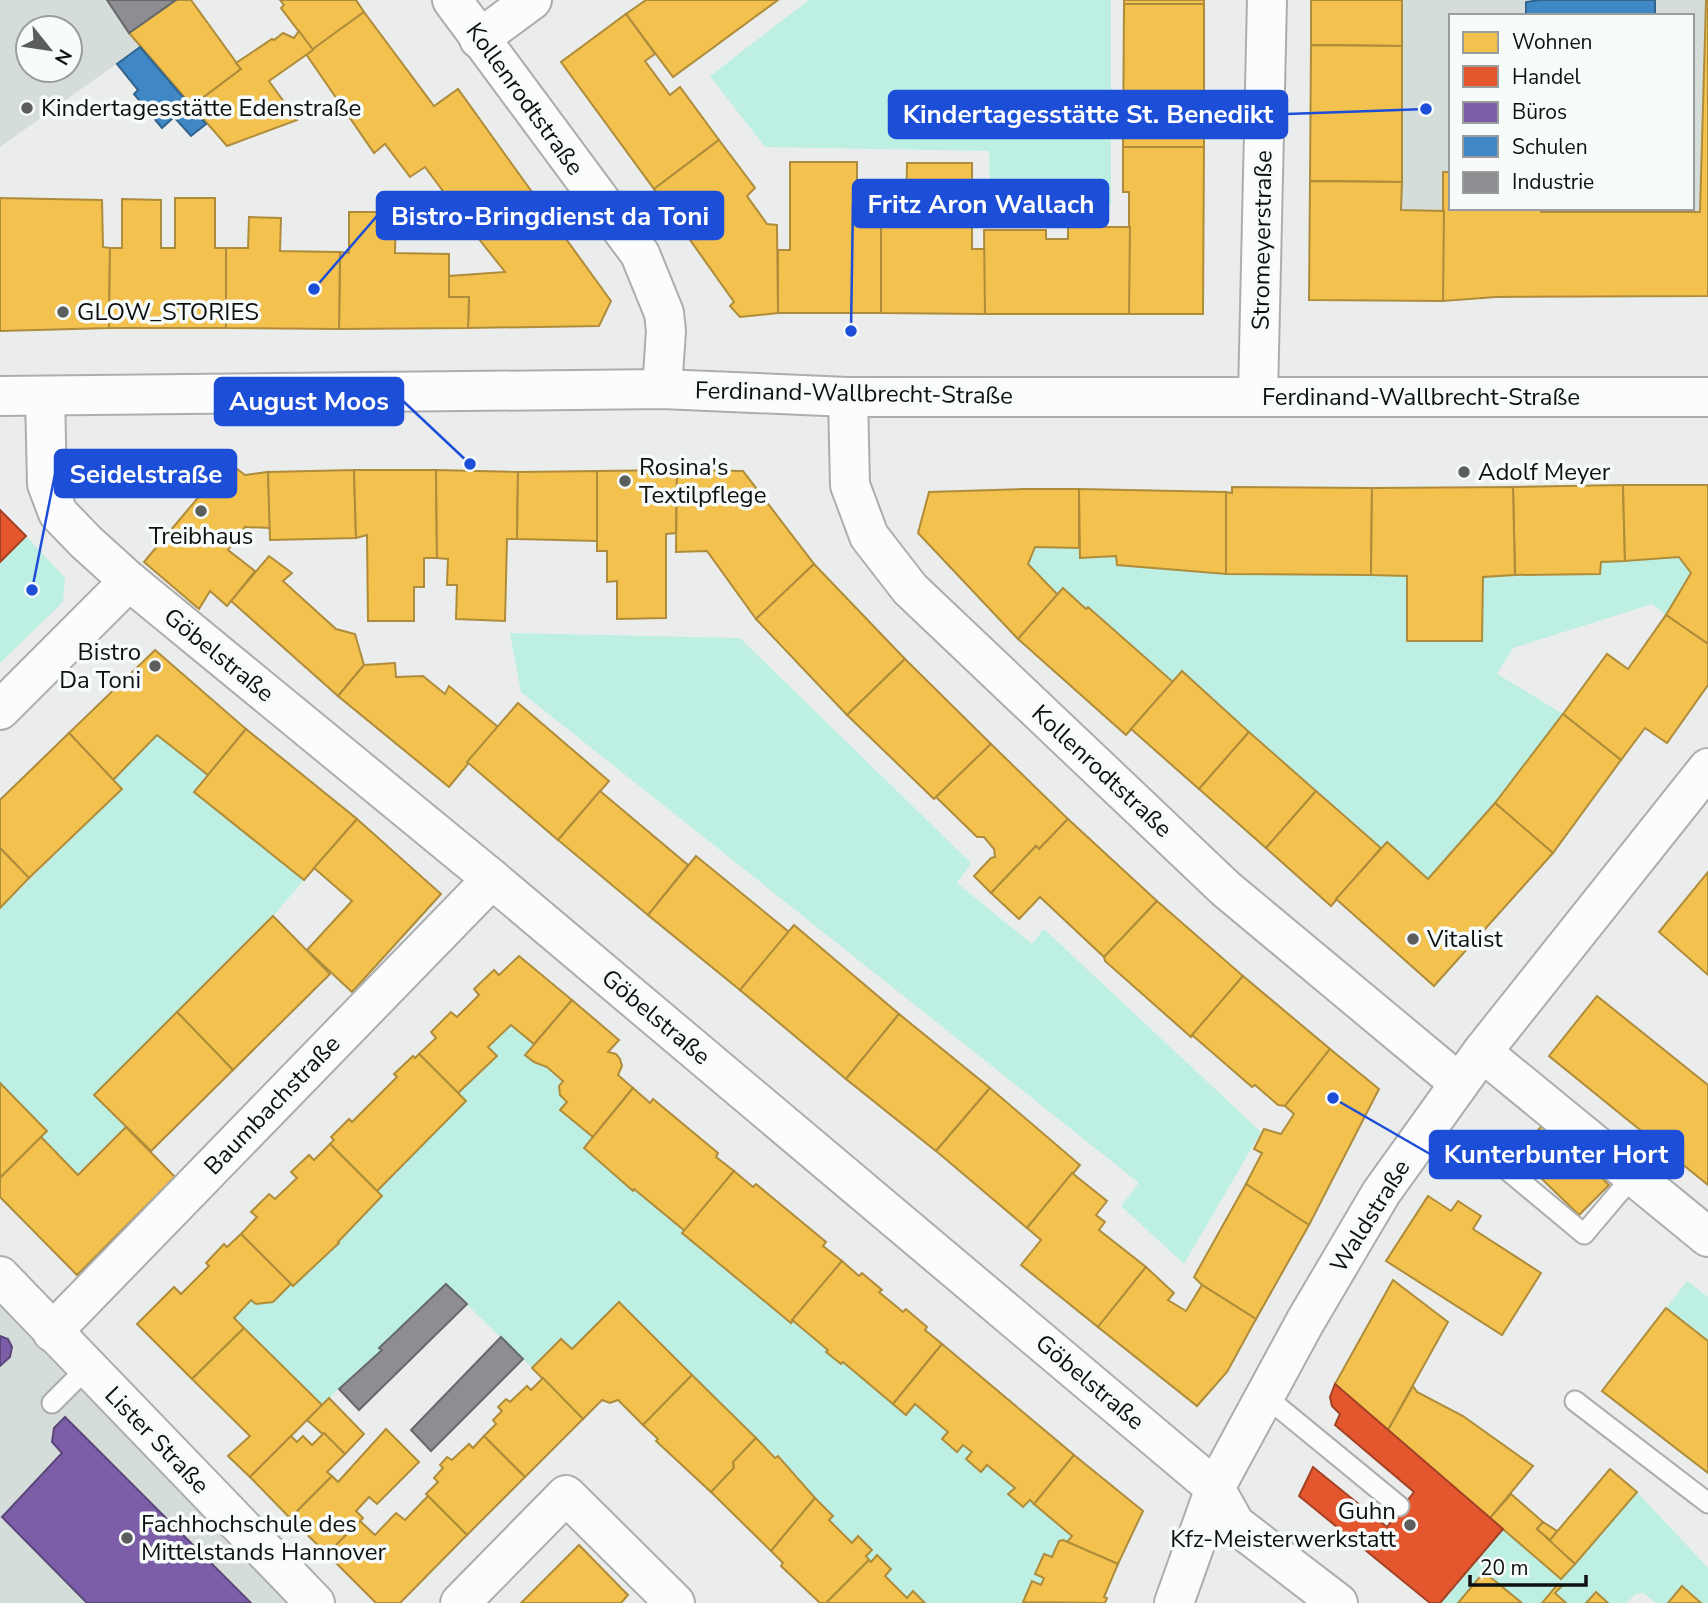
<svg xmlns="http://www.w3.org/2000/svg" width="1708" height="1603" viewBox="0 0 1708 1603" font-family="'Nunito Sans',sans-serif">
<rect width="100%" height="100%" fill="#ebedec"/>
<!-- built -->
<g fill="#d5dddb" fill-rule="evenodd">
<path d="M0,0H107L140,47L0,147ZM28,28H70V70H28Z"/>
<polygon points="1403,0 1706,0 1700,212 1541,212 1541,208 1692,208 1692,16 1451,16 1451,172 1444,211 1401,210"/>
<polygon points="0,1276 315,1603 0,1603"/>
</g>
<!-- green -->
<g fill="#bdefe2">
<polygon points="809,0 1111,0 1111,206 990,200 989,151 765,147 710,76"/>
<polygon points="26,536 65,578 63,602 0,663 0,562"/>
<polygon points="1035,547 1079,548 1081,558 1116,556 1117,564 1407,576 1408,641 1482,641 1483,577 1600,574 1601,562 1679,557 1691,573 1666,615 1652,604 1513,648 1497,674 1563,714 1495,803 1428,879 1388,842 1381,848 1182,672 1173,682 1089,607 1086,609 1063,589 1058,595 1028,564"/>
<polygon points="510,633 740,638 971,863 957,883 1032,944 1044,929 1261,1132 1184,1264 1121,1206 1139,1183 521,692"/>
<polygon points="157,735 208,775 195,792 304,880 273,916 95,1095 126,1127 78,1175 41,1137 47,1131 0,1083 0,909 122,789 113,780"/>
<polygon points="511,1025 534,1044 525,1055 547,1067 563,1081 559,1086 560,1095 567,1102 560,1110 593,1137 584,1148 632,1190 634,1189 685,1231 683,1234 790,1323 792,1320 828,1350 827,1352 843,1362 906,1415 915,1404 948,1432 957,1451 963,1445 1015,1488 1009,1495 1023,1507 1030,1500 1072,1536 1067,1542 1059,1542 1052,1557 1043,1554 1035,1574 1044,1578 1041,1585 1033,1581 1025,1603 925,1603 913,1591 907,1598 885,1576 891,1569 878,1555 871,1562 866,1556 872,1549 858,1536 852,1543 829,1520 833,1516 796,1479 798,1476 756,1438 572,1349 561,1340 532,1368 446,1284 380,1348 382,1350 363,1368 361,1367 322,1405 234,1318 251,1300 256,1304 273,1302 338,1243 338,1242 382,1197 377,1191 466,1101 458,1093 497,1056 488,1047"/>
<polygon points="1687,1281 1708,1297 1708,1341 1666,1309"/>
<polygon points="1637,1492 1708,1568 1708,1603 1701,1603 1682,1587 1668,1603 1656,1603 1644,1593 1635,1594 1627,1603 1608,1603 1596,1592 1586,1603 1566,1603 1555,1593 1542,1603 1522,1603 1484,1572 1458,1603 1440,1603 1503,1529 1562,1579"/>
</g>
<!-- homes -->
<g fill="#f2c14e" stroke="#ae8c3b" stroke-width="2">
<polygon points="176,0 191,0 241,69 192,106 129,33"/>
<polygon points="280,0 356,0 364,12 313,50 281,8 284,5"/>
<polygon points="646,0 778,0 673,77 626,14"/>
<rect x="1124" y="0" width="80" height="4"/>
<polygon points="1311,0 1402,0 1402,46 1311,45"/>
<polygon points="1706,0 1708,0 1708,296 1496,297 1443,301 1443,172 1451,172 1451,208 1541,208 1541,212 1700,212"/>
<polygon points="1124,4 1204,4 1204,147 1123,147"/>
<polygon points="364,12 434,106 458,89 532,192 475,234 425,167 410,177 385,144 374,153 306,54"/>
<polygon points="626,14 655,54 645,61 670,95 680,87 719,140 654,189 561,62"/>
<polygon points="299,31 313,50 269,81 297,120 227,146 192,106 241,69 236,63 272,39 274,40 283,33 294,38"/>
<polygon points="1311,45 1402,46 1402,182 1310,181"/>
<polygon points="719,140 755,188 747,196 767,224 777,225 778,313 740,317 730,306 734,302 654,189"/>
<polygon points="1123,147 1204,147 1203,314 1129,314 1129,192 1123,192"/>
<polygon points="790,162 857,162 857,213 881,212 881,313 778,313 778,250 790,250"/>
<polygon points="907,163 972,163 972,249 985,249 985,314 881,313 881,212 906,213"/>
<polygon points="1310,181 1402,182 1401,210 1444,211 1443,301 1309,300"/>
<polygon points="532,192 611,301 599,326 468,328 469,297 449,297 449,276 505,272 475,234"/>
<polygon points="0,198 102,200 103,247 110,248 109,328 0,331"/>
<polygon points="175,198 215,198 215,248 226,248 226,328 109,328 110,248 122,248 122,199 161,200 161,248 175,248"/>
<polygon points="349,212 396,212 395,253 449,254 449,297 469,297 468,328 339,329 340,252 349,253"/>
<polygon points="249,217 281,218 280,251 340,252 339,329 226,328 226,248 248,248"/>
<polygon points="1068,227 1130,227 1129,314 985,314 984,230 1046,230 1046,239 1068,239"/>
<polygon points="228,462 245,475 268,472 270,528 245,527 228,550 255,571 227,606 210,591 199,609 144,562"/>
<polygon points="354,470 356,538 270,540 268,472"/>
<polygon points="354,470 436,470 437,558 424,558 424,587 414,587 414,621 368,621 367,535 356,538"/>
<polygon points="436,470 518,472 517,539 507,539 505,621 456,619 457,585 447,585 448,559 437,558"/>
<polygon points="677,470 676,533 666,534 666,618 617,619 617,581 607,582 607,551 597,551 597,471"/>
<polygon points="677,470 743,471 814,564 756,619 707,551 676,552"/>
<polygon points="597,471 597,541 517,539 518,472"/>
<polygon points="1623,485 1625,561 1601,562 1600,574 1515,575 1513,487"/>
<polygon points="1623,485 1708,485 1708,644 1666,615 1691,573 1679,557 1625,561"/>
<polygon points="1232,487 1372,488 1371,575 1226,574 1226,492 1232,493"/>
<polygon points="1513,487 1515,575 1483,577 1482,641 1407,641 1407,576 1371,575 1372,488"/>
<polygon points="1024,489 1079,489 1079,548 1035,547 1028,564 1058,595 1018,639 918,533 929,492"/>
<polygon points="1079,489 1226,492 1226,574 1117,565 1116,556 1080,558"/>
<polygon points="269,556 292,573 283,581 336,629 355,634 364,665 338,696 231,601"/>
<polygon points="814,564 905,659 847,715 756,619"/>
<polygon points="1063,588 1086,609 1088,607 1173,682 1126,735 1018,639"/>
<polygon points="1666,615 1708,644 1708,685 1667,743 1645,728 1621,760 1563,714 1607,654 1628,669"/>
<polygon points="155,650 246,729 208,775 157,735 113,780 69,733"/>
<polygon points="905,659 991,744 934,799 847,715"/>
<polygon points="395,663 396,677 423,676 445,694 449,686 498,727 449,787 338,696 364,665"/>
<polygon points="1182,671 1249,732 1199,789 1131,729"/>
<polygon points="518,703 609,781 558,840 467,762"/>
<polygon points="1563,714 1621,760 1553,853 1495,803"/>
<polygon points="246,729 357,819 304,880 194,792"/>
<polygon points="1249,732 1316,791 1266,848 1199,789"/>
<polygon points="69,733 122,789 29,878 0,848 0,800"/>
<polygon points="991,744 1068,819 1039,849 1036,846 991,893 974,876 991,858 995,857 994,849 984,837 977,837 936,797"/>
<polygon points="600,791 688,865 648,915 558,840"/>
<polygon points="1316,791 1381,848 1331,906 1266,848"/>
<polygon points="1495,803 1553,853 1434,986 1336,899 1387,842 1428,879"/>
<polygon points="357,819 441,894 352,992 307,950 352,901 314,868"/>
<polygon points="1068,819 1157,901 1104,957 1040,897 1019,919 991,893 1036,846 1039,849"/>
<polygon points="0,848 29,878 0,908"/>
<polygon points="696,856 789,932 740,990 648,915"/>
<polygon points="1708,872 1708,975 1659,932"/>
<polygon points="1157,901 1243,976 1191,1037 1105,961 1104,957"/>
<polygon points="273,916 330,974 233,1070 177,1012"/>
<polygon points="794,925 899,1014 846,1079 740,990"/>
<polygon points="519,956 572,1000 534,1044 511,1025 488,1047 497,1056 458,1093 419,1054 436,1038 431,1032 451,1012 457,1017 479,995 474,989 494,970 499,975"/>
<polygon points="1243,976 1330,1049 1285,1106 1278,1105 1255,1085 1252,1087 1192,1035"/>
<polygon points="1597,996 1708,1085 1708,1185 1549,1056"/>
<polygon points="572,1000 619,1040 608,1052 616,1054 620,1059 622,1066 618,1075 633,1088 593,1137 560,1110 567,1102 560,1095 559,1086 563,1081 547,1067 534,1062 525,1055"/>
<polygon points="177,1012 233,1070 151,1151 94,1095"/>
<polygon points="899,1014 990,1088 936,1151 846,1079"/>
<polygon points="1330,1049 1379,1089 1309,1225 1246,1184 1262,1153 1254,1149 1264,1129 1281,1134 1294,1114 1285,1106"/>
<polygon points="419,1054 466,1101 377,1191 330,1144 334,1140 331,1137 349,1119 352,1122 397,1077 394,1074 413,1056 415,1058"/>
<polygon points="0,1083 47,1131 0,1178"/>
<polygon points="633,1088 650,1103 653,1099 718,1153 716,1157 734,1171 685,1231 634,1189 633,1191 584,1148"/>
<polygon points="990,1088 1080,1165 1027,1228 936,1151"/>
<polygon points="1546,1122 1609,1185 1579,1215 1515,1153"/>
<polygon points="126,1127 175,1177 77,1275 0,1197 0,1178 41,1137 78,1175"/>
<polygon points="330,1144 382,1196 338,1242 339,1243 293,1286 241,1234 257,1217 251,1212 269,1194 275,1199 297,1178 291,1172 309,1155 314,1160"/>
<polygon points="734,1171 753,1187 756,1184 826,1242 823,1246 842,1261 791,1323 682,1233"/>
<polygon points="1072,1173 1107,1201 1096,1215 1105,1222 1099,1230 1146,1267 1098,1327 1021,1265 1041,1240 1027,1228"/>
<polygon points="1246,1184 1309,1225 1256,1319 1202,1285 1194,1277"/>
<polygon points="1428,1196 1451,1211 1458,1201 1481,1216 1473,1229 1541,1273 1502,1335 1386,1261"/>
<polygon points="241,1234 291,1284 273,1302 256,1304 251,1300 234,1318 244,1328 192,1379 137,1324 174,1287 181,1294 209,1266 206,1263 224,1244 227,1247"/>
<polygon points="842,1261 859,1276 862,1273 882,1290 879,1292 903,1312 906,1309 927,1327 925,1330 942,1344 893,1404 843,1362 841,1364 826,1352 828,1350 792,1320"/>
<polygon points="1146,1267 1174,1293 1168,1300 1186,1311 1202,1285 1256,1319 1227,1372 1197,1406 1098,1327"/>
<polygon points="1393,1280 1448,1322 1388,1430 1335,1384"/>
<polygon points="619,1302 692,1375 643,1425 618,1400 610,1403 602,1400 583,1419 532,1368 561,1339 572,1349"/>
<polygon points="1666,1308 1708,1341 1708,1473 1602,1391"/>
<polygon points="244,1328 322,1405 250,1477 228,1456 250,1436 192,1379"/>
<polygon points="942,1344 1074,1455 1034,1504 1030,1500 1023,1507 1008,1494 1015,1488 987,1465 981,1472 966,1459 972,1452 963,1445 957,1452 942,1439 948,1432 915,1404 906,1415 893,1404"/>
<polygon points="692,1375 756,1438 733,1462 734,1468 711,1492 656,1441 658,1439 643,1425"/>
<polygon points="543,1378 583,1419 525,1477 484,1436 496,1424 493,1420 502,1411 498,1407 506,1399 510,1402 527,1386 531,1390"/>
<polygon points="1413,1386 1417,1392 1463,1416 1533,1466 1490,1518 1388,1430"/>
<polygon points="329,1398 364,1434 345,1454 307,1420"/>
<polygon points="386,1429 419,1462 377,1504 369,1497 356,1511 363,1518 327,1554 290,1518 332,1476 338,1482"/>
<polygon points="324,1433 345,1454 327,1472 332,1476 290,1518 250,1477 291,1436 297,1442 303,1436 312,1445"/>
<polygon points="484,1436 525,1477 467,1535 426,1494 438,1482 434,1478 443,1468 440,1465 447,1457 452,1460 469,1444 473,1448"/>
<polygon points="756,1438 775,1458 778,1456 815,1498 771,1551 711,1492 734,1468 733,1462"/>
<polygon points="1074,1455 1143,1511 1118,1564 1067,1542 1072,1536 1034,1504"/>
<polygon points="1610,1469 1637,1492 1575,1564 1549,1541"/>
<polygon points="1511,1494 1543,1522 1537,1529 1575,1564 1561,1579 1490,1518"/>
<polygon points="428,1496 467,1535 400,1603 376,1603 327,1554 360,1521 375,1535 396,1513 405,1520"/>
<polygon points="815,1498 833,1516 829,1520 852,1543 858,1536 872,1550 866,1556 869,1560 826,1603 820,1603 781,1566 783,1563 771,1551"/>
<polygon points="1543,1522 1557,1531 1550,1540 1537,1529"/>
<polygon points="1063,1540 1118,1564 1104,1597 1107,1598 1105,1603 1023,1602 1032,1581 1041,1585 1044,1578 1035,1574 1044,1554 1052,1557 1059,1541"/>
<polygon points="579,1545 628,1595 621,1603 521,1603"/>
<polygon points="877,1555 891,1569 885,1576 907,1598 913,1591 925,1603 826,1603 869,1560 871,1562"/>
<polygon points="1484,1572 1522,1603 1458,1603"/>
<polygon points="1558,1584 1561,1587 1555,1593 1566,1603 1542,1603"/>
<polygon points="1682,1586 1701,1603 1668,1603"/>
<polygon points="1596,1592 1608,1603 1586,1603"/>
</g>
<!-- shops -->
<g fill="#e4572e" stroke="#a44225" stroke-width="2">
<polygon points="0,510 26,536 0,562"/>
<polygon points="1335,1384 1503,1529 1440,1603 1430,1603 1299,1496 1313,1467 1387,1527 1414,1492 1335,1425 1340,1414 1332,1406 1330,1397"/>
</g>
<!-- offices -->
<g fill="#7b5ea7" stroke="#5b477a" stroke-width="2">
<polygon points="0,1336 8,1339 12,1347 10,1357 0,1366"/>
<polygon points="65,1417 251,1603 87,1603 2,1517 62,1453 52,1442 54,1428"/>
</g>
<!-- schools -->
<g fill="#3f88c5" stroke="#31648f" stroke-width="2">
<polygon points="1540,0 1655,0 1655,16 1526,16 1526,2"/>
<polygon points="140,47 206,124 191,136 174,117 162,128 134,94 138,90 117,64"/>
</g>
<!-- industry -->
<g fill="#8d8d92" stroke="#67686b" stroke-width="2">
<polygon points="107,0 176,0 129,33"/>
<polygon points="446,1284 467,1304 359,1410 339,1389 382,1350 379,1348"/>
<polygon points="501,1337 523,1359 431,1451 411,1430"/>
</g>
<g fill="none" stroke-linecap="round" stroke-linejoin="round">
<!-- lane casing -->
<g stroke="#acadad" stroke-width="23">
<g id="lane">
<polyline points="1488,1154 1584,1234 1633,1176"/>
<polyline points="1265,1396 1399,1506"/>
<polyline points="1575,1401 1708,1503"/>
<polyline points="52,1403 87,1368"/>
</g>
</g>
<!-- street casing -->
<g stroke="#acadad" stroke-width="42">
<g id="street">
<polyline points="452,0 640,254 664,313 666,331 662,389"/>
<polyline points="479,39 532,0"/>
<polyline points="45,396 47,484 58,513 86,542 129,581 492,879 1215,1488 1235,1524 1338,1603"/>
<polyline points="1258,396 1267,0"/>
<polyline points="848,397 850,485 869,536 910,589 1226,889 1459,1083"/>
<polyline points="0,710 129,581"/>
<polyline points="1482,1052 1708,1237"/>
<polyline points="0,1276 315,1603"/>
<polyline points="52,1332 492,879"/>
<polyline points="460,1603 566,1495 675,1603"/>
<polyline points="1174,1603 1215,1488 1305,1322 1381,1193 1482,1052 1708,768"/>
</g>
</g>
<!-- secondary casing -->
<g stroke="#acadad" stroke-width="42">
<polyline id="secondary" points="0,396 662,389 848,397 1708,397"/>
</g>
<!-- lane -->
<use href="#lane" stroke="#fcfcfc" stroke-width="19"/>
<!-- street -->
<use href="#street" stroke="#fcfcfc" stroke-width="38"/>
<!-- secondary -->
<use href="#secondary" stroke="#fcfcfc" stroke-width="38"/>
</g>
<!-- markers -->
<g fill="#5c5e5d" stroke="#f7fbfa" stroke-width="2.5">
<circle cx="27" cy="108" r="7"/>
<circle cx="63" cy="312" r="7"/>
<circle cx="1464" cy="472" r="7"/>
<circle cx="625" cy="481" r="7"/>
<circle cx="201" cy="511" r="7"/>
<circle cx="155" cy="666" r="7"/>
<circle cx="1413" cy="939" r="7"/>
<circle cx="1410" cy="1525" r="7"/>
<circle cx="127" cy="1538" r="7"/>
</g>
<g text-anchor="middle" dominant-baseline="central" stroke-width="7" stroke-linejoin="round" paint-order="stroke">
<!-- street labels -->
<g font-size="24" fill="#0f1110" stroke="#f7fbfa">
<text transform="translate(525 99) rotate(54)">Kollenrodtstraße</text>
<text transform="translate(1262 240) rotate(-89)">Stromeyerstraße</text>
<text transform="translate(854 393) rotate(1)">Ferdinand-Wallbrecht-Straße</text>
<text x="1421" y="397">Ferdinand-Wallbrecht-Straße</text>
<text transform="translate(219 655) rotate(39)">Göbelstraße</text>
<text transform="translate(1102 771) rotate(43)">Kollenrodtstraße</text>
<text transform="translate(656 1017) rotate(40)">Göbelstraße</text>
<text transform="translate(272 1105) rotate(-46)">Baumbachstraße</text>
<text transform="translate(1370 1216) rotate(-58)">Waldstraße</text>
<text transform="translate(1090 1382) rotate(40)">Göbelstraße</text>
<text transform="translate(157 1440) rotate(46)">Lister Straße</text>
</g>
<!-- poi labels -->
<g font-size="24" fill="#0f1110" stroke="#f7fbfa" text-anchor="start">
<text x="41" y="108">Kindertagesstätte Edenstraße</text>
<text x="77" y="312">GLOW_STORIES</text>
<text x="639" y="467">Rosina's<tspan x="639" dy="28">Textilpflege</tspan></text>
<text x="1478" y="472">Adolf Meyer</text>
<text x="201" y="536" text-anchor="middle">Treibhaus</text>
<text x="141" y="652" text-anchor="end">Bistro<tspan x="141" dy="28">Da Toni</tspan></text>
<text x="1427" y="939">Vitalist</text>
<text x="1396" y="1511" text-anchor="end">Guhn<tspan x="1396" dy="28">Kfz-Meisterwerkstatt</tspan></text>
<text x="141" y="1524">Fachhochschule des<tspan x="141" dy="28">Mittelstands Hannover</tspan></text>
</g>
</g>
<!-- callouts -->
<path fill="none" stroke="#1d4ed8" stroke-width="2.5" d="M1426 109L1287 114M851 331L853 204M314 289L377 216M470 464L403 401M32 590L55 474M1333 1098L1430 1154"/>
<g fill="#1d4ed8" stroke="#f7fbfa" stroke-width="2.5">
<circle cx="1426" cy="109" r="7"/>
<circle cx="851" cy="331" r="7"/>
<circle cx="314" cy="289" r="7"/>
<circle cx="470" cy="464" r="7"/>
<circle cx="32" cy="590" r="7"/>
<circle cx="1333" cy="1098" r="7"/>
</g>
<g fill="#1d4ed8" stroke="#1d4ed8" stroke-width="2.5">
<rect x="889" y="91" width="398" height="47" rx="7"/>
<rect x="853" y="180" width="255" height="47" rx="7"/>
<rect x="377" y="192" width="346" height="47" rx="7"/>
<rect x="215" y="378" width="188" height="47" rx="7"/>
<rect x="55" y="450" width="181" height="47" rx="7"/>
<rect x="1430" y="1131" width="253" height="47" rx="7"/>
</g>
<g font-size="26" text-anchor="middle" font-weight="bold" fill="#fff">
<text x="1088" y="123">Kindertagesstätte St. Benedikt</text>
<text x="981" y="213">Fritz Aron Wallach</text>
<text x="550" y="225">Bistro-Bringdienst da Toni</text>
<text x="309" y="410">August Moos</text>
<text x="146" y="483">Seidelstraße</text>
<text x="1556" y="1163">Kunterbunter Hort</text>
</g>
<!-- legend -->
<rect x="1449" y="14" width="245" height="196" fill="#f7fbfa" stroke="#9a9d9c" stroke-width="2"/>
<rect x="1463" y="32" width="35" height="21" fill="#f2c14e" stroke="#9a9d9c" stroke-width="2"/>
<text x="1512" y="49" font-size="21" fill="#0f1110">Wohnen</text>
<rect x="1463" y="66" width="35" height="21" fill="#e4572e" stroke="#9a9d9c" stroke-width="2"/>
<text x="1512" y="84" font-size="21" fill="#0f1110">Handel</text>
<rect x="1463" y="102" width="35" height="21" fill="#7b5ea7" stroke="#9a9d9c" stroke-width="2"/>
<text x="1512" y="119" font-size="21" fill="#0f1110">Büros</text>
<rect x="1463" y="136" width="35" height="21" fill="#3f88c5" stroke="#9a9d9c" stroke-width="2"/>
<text x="1512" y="154" font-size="21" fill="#0f1110">Schulen</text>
<rect x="1463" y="172" width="35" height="21" fill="#8d8d92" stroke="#9a9d9c" stroke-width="2"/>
<text x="1512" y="189" font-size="21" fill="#0f1110">Industrie</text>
<!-- north arrow -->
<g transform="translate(49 49) rotate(120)"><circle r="33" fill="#f7fbfa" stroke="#9a9d9c" stroke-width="2"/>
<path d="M0-5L12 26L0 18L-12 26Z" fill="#5c5e5d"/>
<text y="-10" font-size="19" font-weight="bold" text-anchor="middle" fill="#0f1110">N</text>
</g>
<!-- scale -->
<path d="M1470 1575v10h116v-10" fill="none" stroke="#0f1110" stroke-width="3.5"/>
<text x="1480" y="1575" font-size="21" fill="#0f1110" stroke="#f7fbfa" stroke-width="5" paint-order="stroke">20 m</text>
</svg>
